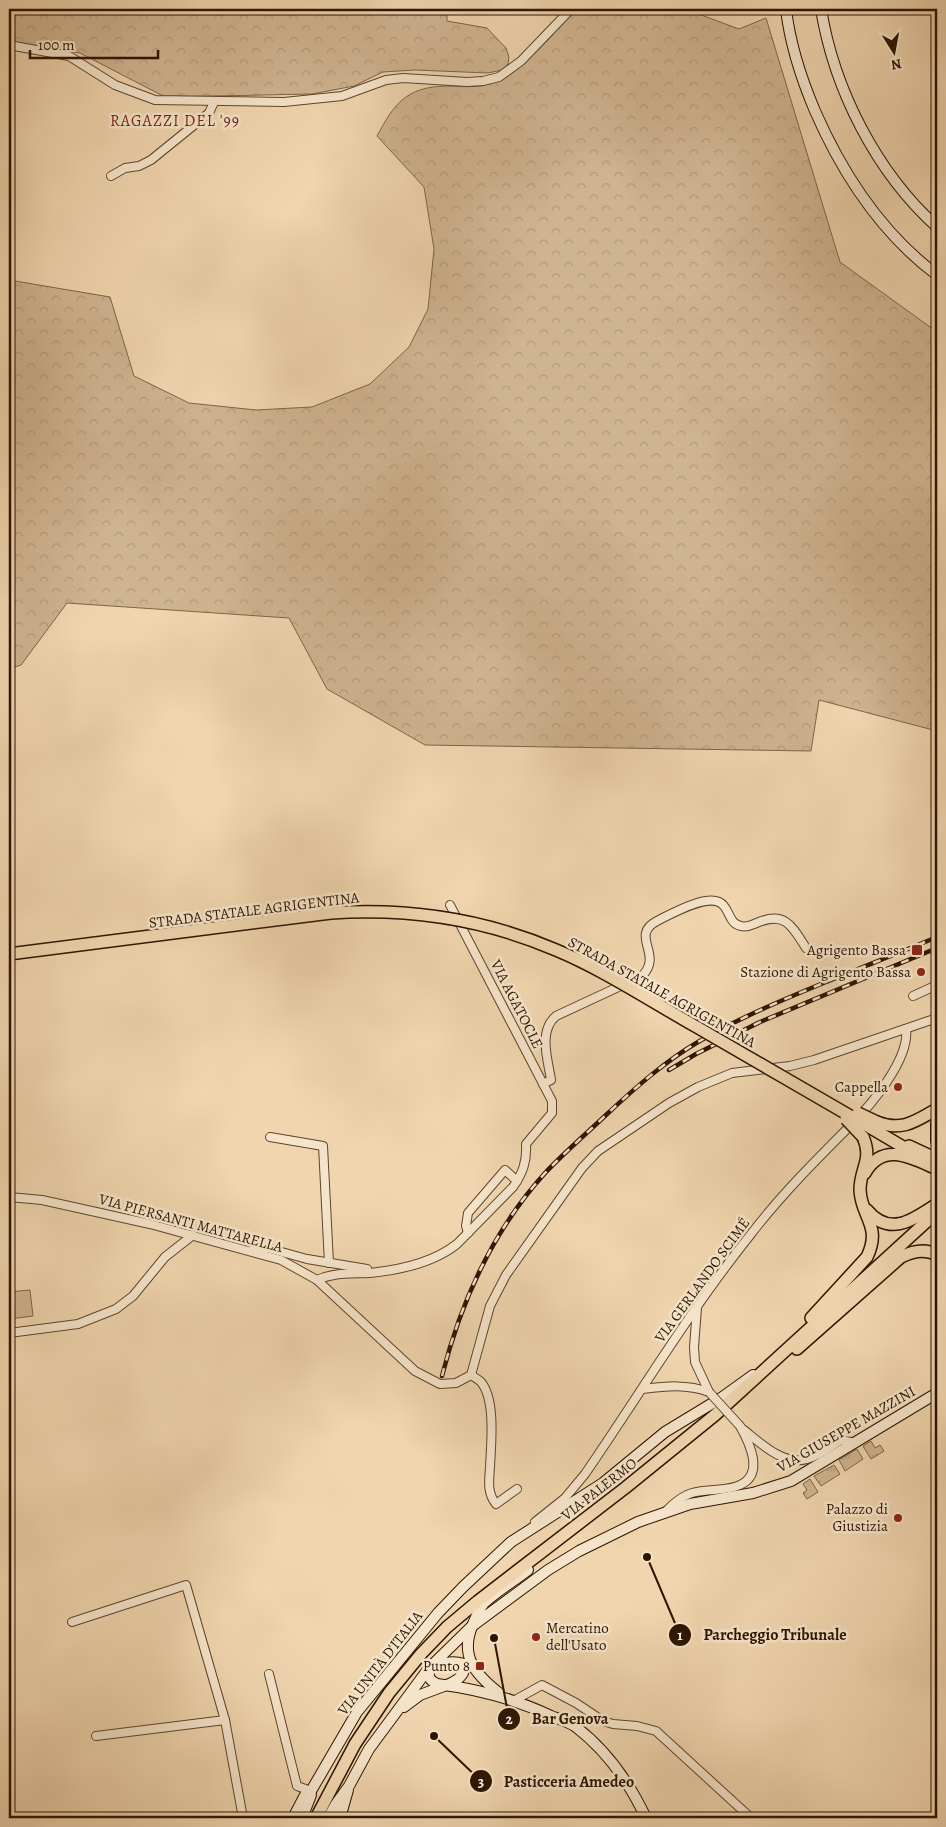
<svg xmlns="http://www.w3.org/2000/svg" width="946" height="1827" viewBox="0 0 946 1827" font-family="Alegreya,serif">
<defs>
<pattern id="grass-tufts" width="24" height="20" patternUnits="userSpaceOnUse" patternTransform="scale(1.25)"><rect width="24" height="20" fill="#cfb490"/><path d="M3 7l-1-3M5 7V3M7 7l1-3M15 17l-1-3M17 17v-4M19 17l1-3" fill="none" stroke="#b29a7a"/></pattern>
<pattern id="forest-crowns" width="20" height="18" patternUnits="userSpaceOnUse" patternTransform="scale(1.25)"><rect width="20" height="18" fill="#cfb490"/><path d="M2 6a3 3 0 1 1 6 0M12 15a3 3 0 1 1 6 0" fill="none" stroke="#b29a7a"/></pattern>
</defs>
<rect width="100%" height="100%" fill="#f0d5ae"/>
<filter id="stains"><feTurbulence type="fractalNoise" baseFrequency=".004" numOctaves="4"/><feColorMatrix values="0 0 0 0 .2 0 0 0 0 .09 0 0 0 0 .02 0 0 0 .5 -.17"/></filter>
<radialGradient id="worn" r=".72"><stop offset=".6" stop-color="#630" stop-opacity="0"/><stop offset="1" stop-color="#630" stop-opacity=".3"/></radialGradient>
<!-- grass -->
<g fill="url(#grass-tufts)" stroke="#7e6448">
<polygon points="871,1441 875,1448 880,1445 884,1451 871,1459 863,1446"/>
<polygon points="857,1449 863,1459 845,1471 839,1460"/>
<polygon points="834,1465 840,1474 821,1486 814,1476"/>
<polygon points="810,1479 818,1492 807,1499 803,1493 807,1490 803,1484"/>
</g>
<!-- forest -->
<g fill="url(#forest-crowns)" stroke="#7e6448">
<polygon points="9,9 447,9 447,21 487,28 506,48 509,57 508,64 502,70 488,73 415,70 383,72 354,86 312,94 165,97 80,53 9,41"/>
<path d="M576,9H685L739,29L766,18L840,262L937,332V731L819,700L811,751L425,745L327,689L289,618L67,603L21,665L9,669V280L110,297L134,376L189,403L256,410L312,407L370,384L409,347L428,309L434,249L424,187L377,136C394,104 406,87 446,86C462,86 479,89 495,82C526,69 553,33 576,9Z"/>
</g>
<!-- garden -->
<polygon fill="#cfb490" stroke="#7e6448" points="30,1290 33,1316 9,1319 9,1292"/>
<g fill="none" stroke-linecap="round" stroke-linejoin="round">
<!-- street casing -->
<g stroke="#5e452c" stroke-width="10">
<g id="street">
<polyline points="9,45 69,56 115,85 155,100 284,102 342,96 386,80 403,78 467,82 483,81 499,77 521,61 571,9"/>
<polyline points="111,176 125,168 139,166 151,160 209,113 214,102"/>
<polyline points="913,996 937,985"/>
<path d="M543,1084L551,1080C548,1060 538,1031 556,1016L642,976C664,954 629,936 657,921C671,914 712,890 724,906C730,913 730,924 741,926C748,928 753,924 759,922C786,911 793,928 806,948"/>
<polyline points="270,1137 323,1146 329,1263"/>
<polyline points="9,1197 42,1200 150,1224 281,1260 317,1280 415,1371 440,1384 456,1383 471,1375 490,1306 506,1275 582,1168 598,1151 669,1103 698,1087 732,1073 790,1066 814,1060 937,1018"/>
<polyline points="468,1233 466,1226 468,1213 505,1170 517,1181"/>
<polyline points="253,1250 267,1248 307,1259 367,1269"/>
<path d="M317,1280C334,1272 351,1274 370,1273C400,1270 433,1263 457,1244L513,1187C523,1173 527,1161 526,1144L552,1113V1101L450,905"/>
<polyline points="697,1308 694,1347 695,1362 709,1392"/>
<polyline points="9,1333 78,1324 116,1309 133,1296 165,1257 193,1235"/>
<path d="M471,1375C474,1377 478,1379 481,1382C496,1400 491,1444 490,1467C489,1481 487,1493 496,1504L517,1489"/>
<path d="M643,1389C667,1386 687,1384 709,1392"/>
<path d="M744,1430C760,1443 784,1466 807,1459C819,1456 831,1446 841,1440L855,1443"/>
<path d="M666,1511C672,1505 678,1499 687,1495C694,1491 705,1491 714,1490C722,1489 732,1489 740,1485C765,1474 749,1442 740,1426"/>
<path d="M535,1522L565,1498L585,1474C640,1394 690,1310 751,1234C781,1195 816,1160 851,1125C871,1105 910,1059 906,1029"/>
<polyline points="72,1622 186,1585 225,1720 243,1818"/>
<polyline points="269,1674 297,1786 311,1791"/>
<polyline points="515,1700 542,1685 576,1703 603,1721 613,1724 637,1726 656,1731 751,1818"/>
<polyline points="96,1736 225,1720"/>
</g>
</g>
<!-- secondary casing -->
<g stroke="#2d1500" stroke-width="12">
<g id="secondary">
<path d="M786,9C790,44 801,78 815,111C843,175 881,233 937,275"/>
<path d="M821,9C834,89 876,172 937,227"/>
<path d="M447,1685C456,1681 466,1676 464,1664C452,1660 440,1663 429,1668C428,1677 429,1680 437,1684C478,1689 513,1698 551,1716C559,1719 569,1722 576,1727C606,1750 630,1784 646,1818"/>
<path d="M499,1693C475,1674 459,1656 473,1624C476,1617 479,1609 484,1603C497,1591 514,1581 528,1570"/>
<polyline points="404,1707 420,1695 444,1686"/>
<polyline points="293,1818 305,1795 311,1791 357,1712 438,1613 463,1587 511,1542 603,1483 665,1432 721,1398 753,1375"/>
<polyline points="302,1818 311,1795"/>
<polyline points="328,1818 336,1804 349,1786 369,1749 429,1668 471,1627 548,1570 579,1551 638,1522 690,1504 753,1493 791,1481 937,1393"/>
<polyline points="340,1818 348,1790"/>
</g>
</g>
<!-- primary casing -->
<g stroke="#2d1500" stroke-width="14">
<g id="primary">
<path d="M877,1122C902,1132 916,1121 937,1109"/>
<polyline points="937,1123 937,1141"/>
<polyline points="871,1128 915,1154"/>
<polyline points="909,1146 937,1159"/>
<path d="M865,1173C883,1141 912,1158 937,1169"/>
<path d="M867,1210C890,1238 914,1219 937,1204"/>
<path d="M811,1318L867,1257C882,1226 861,1217 860,1190C860,1168 873,1160 863,1137"/>
<path d="M797,1349L901,1257C913,1251 925,1248 937,1255"/>
<polyline points="316,1818 355,1744 389,1693 421,1654 447,1627 478,1601 625,1488 715,1415 937,1212"/>
</g>
</g>
<!-- street -->
<use href="#street" stroke="#f5e4ca" stroke-width="8"/>
<!-- secondary -->
<use href="#secondary" stroke="#f5e4ca" stroke-width="10"/>
<!-- primary -->
<use href="#primary" stroke="#f0d5ae" stroke-width="11"/>
<!-- rail casing -->
<g stroke="#2d1500" stroke-width="4.5">
<g id="rail">
<polyline points="669,1070 696,1054 760,1022 937,948"/>
<path d="M442,1376C461,1301 493,1230 546,1172C565,1152 586,1134 606,1115C635,1088 664,1062 698,1042C737,1019 780,1001 821,984C860,968 899,953 937,937"/>
</g>
</g>
<!-- rail -->
<use href="#rail" stroke="#f5e4ca" stroke-width="2.5" stroke-dasharray="8" stroke-linecap="butt"/>
<!-- street-bridge casing -->
<g stroke="#5e452c" stroke-width="10" stroke-linecap="butt">
<polyline id="street-bridge" points="709,1392 740,1426"/>
</g>
<!-- primary-bridge casing -->
<g stroke="#2d1500" stroke-width="14" stroke-linecap="butt">
<g id="primary-bridge">
<path d="M9,954L331,913C408,908 484,919 556,950C604,970 649,1000 695,1026C754,1060 812,1094 871,1128"/>
<polyline points="858,1113 877,1122"/>
<polyline points="846,1119 863,1137"/>
</g>
</g>
<!-- street-bridge -->
<use href="#street-bridge" stroke="#f5e4ca" stroke-width="8"/>
<!-- primary-bridge -->
<use href="#primary-bridge" stroke="#f0d5ae" stroke-width="11"/>
</g>
<!-- markers -->
<g fill="#8f2418" stroke="#f5e4ca" stroke-width="2">
<rect x="911" y="944" width="12" height="12" rx="2.5"/>
<circle cx="921" cy="972" r="5"/>
<circle cx="898" cy="1087" r="5"/>
<circle cx="898" cy="1518" r="5"/>
<circle cx="536" cy="1637" r="5"/>
<rect x="475" y="1661" width="10" height="10" rx="2.5"/>
</g>
<g text-anchor="middle" dominant-baseline="central" stroke-width="5" stroke-linejoin="round" paint-order="stroke">
<!-- street labels -->
<g font-size="15" fill="#2d1500" stroke="#f5e4ca">
<text transform="translate(254 910) rotate(-7)">STRADA STATALE AGRIGENTINA</text>
<text transform="translate(662 992) rotate(29)">STRADA STATALE AGRIGENTINA</text>
<text transform="translate(517 1004) rotate(63)">VIA AGATOCLE</text>
<text transform="translate(191 1223) rotate(15)">VIA PIERSANTI MATTARELLA</text>
<text transform="translate(702 1280) rotate(-54)">VIA GERLANDO SCIMÉ</text>
<text transform="translate(846 1429) rotate(-30)">VIA GIUSEPPE MAZZINI</text>
<text transform="translate(599 1489) rotate(-38)">VIA PALERMO</text>
<text transform="translate(380 1663) rotate(-52)">VIA UNITÀ D'ITALIA</text>
</g>
<!-- poi labels -->
<g font-size="15" fill="#2d1500" stroke="#f5e4ca" text-anchor="end">
<text x="906" y="950">Agrigento Bassa</text>
<text x="911" y="972">Stazione di Agrigento Bassa</text>
<text x="888" y="1087">Cappella</text>
<text x="888" y="1509">Palazzo di<tspan x="888" dy="17">Giustizia</tspan></text>
<text x="546" y="1628" text-anchor="start">Mercatino<tspan x="546" dy="17">dell'Usato</tspan></text>
<text x="470" y="1666">Punto 8</text>
</g>
<!-- neighbourhood labels -->
<g font-size="16" letter-spacing="1" fill="#7a1f14" stroke="#f5e4ca">
<text x="175" y="121">RAGAZZI DEL '99</text>
</g>
</g>
<!-- callouts -->
<path fill="none" stroke="#2d1500" stroke-width="2" d="M647 1557L680 1635M494 1638L509 1719M434 1736L481 1781"/>
<g fill="#2d1500" stroke="#f5e4ca" stroke-width="2">
<circle cx="647" cy="1557" r="5"/>
<circle cx="494" cy="1638" r="5"/>
<circle cx="434" cy="1736" r="5"/>
<circle cx="680" cy="1635" r="12"/>
<circle cx="509" cy="1719" r="12"/>
<circle cx="481" cy="1781" r="12"/>
</g>
<g font-size="15" text-anchor="middle" font-weight="bold" fill="#fff">
<text x="680" y="1640">1</text>
<text x="509" y="1724">2</text>
<text x="481" y="1787">3</text>
</g>
<g font-size="16" text-anchor="middle" font-weight="bold" fill="#2d1500" stroke="#f5e4ca" stroke-width="5" stroke-linejoin="round" paint-order="stroke">
<text x="775" y="1640">Parcheggio Tribunale</text>
<text x="570" y="1724">Bar Genova</text>
<text x="569" y="1787">Pasticceria Amedeo</text>
</g>
<!-- margin -->
<rect width="946" height="1827" fill="none" stroke="#f0d5ae" stroke-width="30"/>
<rect x="10" y="10" width="926" height="1807" fill="none" stroke="#2d1500" stroke-width="2.5"/>
<rect x="15" y="15" width="916" height="1797" fill="none" stroke="#2d1500"/>
<!-- north arrow -->
<g transform="translate(894 52) rotate(169)" stroke="#f5e4ca" stroke-width="4" paint-order="stroke">
<path d="M0-4L9 19L0 12L-9 19Z" fill="#2d1500"/>
<text y="-8" font-size="14" font-weight="bold" text-anchor="middle" fill="#2d1500">N</text>
</g>
<!-- scale -->
<path d="M30 50v8h128v-8" fill="none" stroke="#2d1500" stroke-width="2.5"/>
<text x="38" y="50" font-size="15" fill="#2d1500" stroke="#f5e4ca" stroke-width="4" paint-order="stroke">100 m</text>
<rect width="100%" height="100%" filter="url(#stains)"/>
<rect width="100%" height="100%" fill="url(#worn)"/>
</svg>
